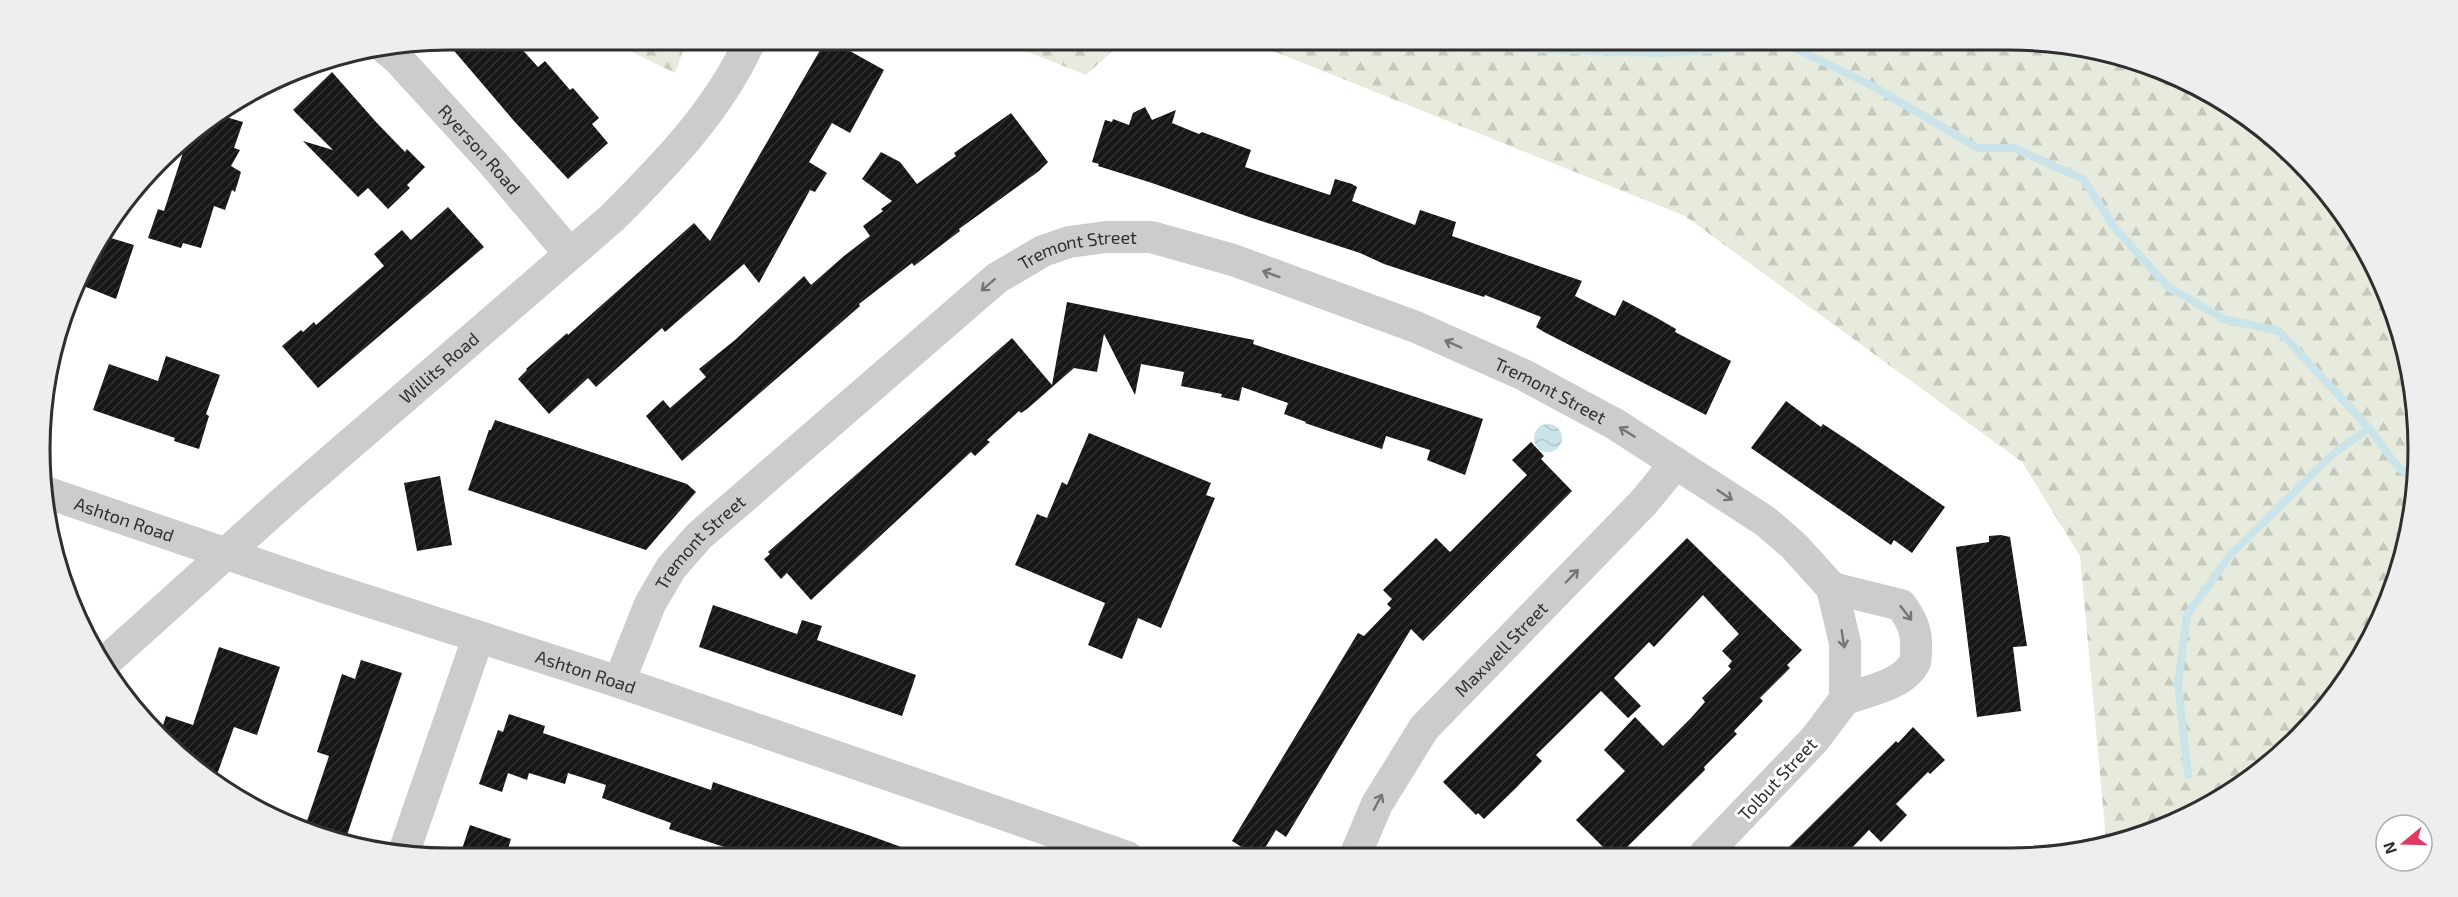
<svg xmlns="http://www.w3.org/2000/svg" width="2458" height="897" viewBox="0 0 2458 897" font-family="'Exo 2',sans-serif">
<defs>
<pattern id="forest-firs" width="22" height="20" patternUnits="userSpaceOnUse" patternTransform="scale(1.5)"><rect width="22" height="20" fill="#e7ebdd"/><path d="M5 1l3.5 6h-7zM16 11l3.5 6h-7z" fill="#c6cabe"/></pattern>
<pattern id="water-waves" width="16" height="10" patternUnits="userSpaceOnUse" patternTransform="scale(1.5)"><rect width="16" height="10" fill="#cae4ea"/><path d="M0 5q4-4 8 0t8 0" fill="none" stroke="#aec4c9"/></pattern>
<pattern id="building-hatch" width="6" height="6" patternUnits="userSpaceOnUse" patternTransform="scale(1.5)"><rect width="6" height="6" fill="#161616"/><path d="M-1 1l2-2M0 6l6-6M5 7l2-2" fill="none" stroke="#303030"/></pattern>
</defs>
<rect width="100%" height="100%" fill="#fff"/>
<!-- forest -->
<g fill="url(#forest-firs)">
<polygon points="2009,39 2115,53 2190,81 2259,123 2317,178 2364,243 2397,317 2415,395 2418,475 2405,554 2364,654 2280,756 2219,797 2106,839 2080,556 2022,462 1685,216 1253,43"/>
<polygon points="1121,43 1086,75 1008,44"/>
<polygon points="685,45 675,73 619,46"/>
</g>
<!-- water -->
<circle fill="url(#water-waves)" cx="1548" cy="438" r="14"/>
<g fill="none" stroke-linecap="round" stroke-linejoin="round">
<!-- stream -->
<g stroke="#cae4ea" stroke-width="8">
<polyline points="1486,41 1492,47 1660,53 1788,45 1869,84 1978,148 2014,148 2083,179 2115,228 2168,287 2224,319 2279,331 2369,428 2397,466 2417,483"/>
<polyline points="2188,775 2178,684 2187,615 2230,555 2333,454 2369,428"/>
</g>
</g>
<!-- building -->
<g fill="url(#building-hatch)">
<polygon points="823,45 839,45 884,70 850,133 832,123 809,162 827,173 815,192 810,190 759,283 744,264 665,332 662,328 596,387 588,378 549,414 518,379 527,370 526,369 567,333 568,335 694,223 710,241"/>
<polygon points="450,46 519,46 538,67 545,61 570,90 573,88 599,118 592,124 608,143 568,179 514,121"/>
<polygon points="332,72 376,122 405,152 407,149 425,167 407,185 410,188 388,209 368,188 358,197 303,141 333,150 293,110"/>
<polygon points="1145,107 1152,120 1176,110 1172,123 1199,134 1202,132 1251,150 1245,167 1330,195 1335,179 1352,184 1357,187 1352,201 1415,225 1420,210 1456,222 1452,236 1582,281 1575,296 1615,316 1623,300 1657,318 1676,329 1675,332 1731,361 1706,415 1544,332 1536,327 1541,317 1485,295 1484,297 1384,264 1360,253 1252,218 1152,183 1098,166 1099,164 1092,162 1105,120 1112,122 1113,119 1129,125 1133,113"/>
<polygon points="1011,113 1048,162 1039,171 959,229 960,231 914,266 912,263 859,304 860,306 682,461 646,416 663,400 670,408 706,377 699,369 735,340 804,276 811,285 844,256 870,236 863,226 883,211 881,209 892,201 862,179 881,152 900,162 917,184 956,156 954,153"/>
<polygon points="219,115 243,122 234,148 240,150 231,166 241,172 235,192 232,190 225,210 214,206 201,248 183,243 181,248 148,238 158,209 164,211 189,134"/>
<polygon points="448,207 484,247 318,388 282,346 301,330 303,332 314,322 316,325 384,266 374,254 402,230 411,240"/>
<polygon points="101,235 134,245 116,299 76,283 81,267"/>
<polygon points="1067,302 1254,340 1253,344 1483,419 1465,475 1427,460 1430,450 1386,436 1382,449 1305,423 1306,422 1284,414 1288,403 1242,387 1239,401 1221,397 1222,394 1181,386 1184,372 1141,364 1135,395 1104,334 1097,372 1074,368 1027,409 1021,413 1019,411 987,440 990,442 975,456 971,452 811,600 787,573 781,579 764,559 770,554 768,552 1012,338 1052,385"/>
<polygon points="166,356 220,375 206,414 209,416 199,449 174,441 175,438 93,410 109,364 158,381"/>
<polygon points="1786,401 1821,427 1823,424 1858,447 1945,507 1912,553 1894,540 1891,545 1751,448"/>
<polygon points="495,420 687,484 696,492 646,550 468,490 489,430 491,430"/>
<polygon points="1089,433 1211,483 1206,495 1215,498 1161,628 1138,618 1122,659 1088,645 1105,603 1015,565 1037,514 1047,518 1062,482 1067,485"/>
<polygon points="1531,442 1544,456 1541,459 1572,491 1423,641 1411,629 1286,837 1276,830 1260,856 1256,856 1232,841 1358,633 1364,636 1391,608 1387,604 1392,599 1383,590 1436,538 1450,552 1527,475 1512,460"/>
<polygon points="440,476 452,545 417,551 404,483"/>
<polygon points="2001,535 2010,537 2027,646 2013,647 2021,711 1977,717 1956,547 1989,542 1989,536"/>
<polygon points="1687,538 1802,650 1787,665 1790,668 1760,698 1763,701 1734,731 1737,734 1704,767 1705,770 1619,855 1611,855 1576,820 1625,771 1604,750 1635,717 1663,746 1691,718 1705,702 1702,698 1731,669 1728,666 1732,661 1722,651 1739,634 1703,595 1654,647 1649,642 1614,678 1641,706 1628,718 1601,691 1536,755 1542,761 1516,788 1484,819 1478,813 1476,815 1443,782"/>
<polygon points="713,605 797,634 802,620 822,626 817,640 916,675 902,716 699,647"/>
<polygon points="219,647 280,667 257,735 234,727 214,783 159,738 166,716 193,725"/>
<polygon points="361,660 402,673 344,844 305,827 329,756 317,752 342,674 355,679"/>
<polygon points="509,714 545,726 543,733 711,790 713,782 871,836 923,855 923,857 755,857 669,829 671,823 602,798 606,785 568,773 565,784 529,773 527,780 508,773 502,792 479,784 498,730 503,732"/>
<polygon points="1913,727 1945,760 1930,774 1928,772 1896,804 1907,815 1881,842 1869,830 1845,855 1781,855 1896,741 1898,743"/>
<polygon points="470,825 511,839 505,858 459,858"/>
</g>
<g fill="none" stroke-linecap="round" stroke-linejoin="round">
<!-- minor -->
<g stroke="#ccc" stroke-width="32">
<path id="s1" d="M384,47L399,60L493,163L570,254"/>
<path id="s2" d="M42,491L321,586L619,682L1127,857"/>
<path d="M1832,588L1901,605C1911,619 1917,630 1916,648C1916,652 1916,658 1915,662C1904,685 1867,691 1845,699"/>
<path id="s3" d="M103,664L282,503L612,218C663,167 717,112 748,45"/>
<path id="s4" d="M619,682L650,604L671,568L699,536L997,278L1043,251L1069,242L1106,237H1151L1233,260L1416,327L1524,375L1615,424L1765,521L1794,546L1832,588L1845,643V699L1815,739L1704,855"/>
<polyline points="404,852 478,638"/>
<path id="s5" d="M1355,856L1377,804L1424,728L1644,502L1676,463"/>
</g>
</g>
<!-- one-way arrows -->
<defs><path id="oneway-shaft" d="M-6 0H5M1.5-3L5.5 0L1.5 3" fill="none" stroke-width="1.6" stroke-linecap="round" stroke-linejoin="round" transform="scale(1.5)"/></defs>
<g stroke="#767676">
<use href="#oneway-shaft" transform="translate(1271 274) rotate(-160)"/>
<use href="#oneway-shaft" transform="translate(988 285) rotate(139)"/>
<use href="#oneway-shaft" transform="translate(1453 344) rotate(-156)"/>
<use href="#oneway-shaft" transform="translate(1627 432) rotate(-148)"/>
<use href="#oneway-shaft" transform="translate(1725 495) rotate(34)"/>
<use href="#oneway-shaft" transform="translate(1572 576) rotate(-46)"/>
<use href="#oneway-shaft" transform="translate(1906 613) rotate(52)"/>
<use href="#oneway-shaft" transform="translate(1843 639) rotate(81)"/>
<use href="#oneway-shaft" transform="translate(1378 802) rotate(-62)"/>
</g>
<g text-anchor="middle" dominant-baseline="central" stroke-width="6" stroke-linejoin="round" paint-order="stroke">
<!-- street labels -->
<g font-size="18" fill="#2f2f2f" stroke="#fff">
<text stroke="none"><textPath href="#s1" startOffset="140">Ryerson Road</textPath></text>
<text stroke="none"><textPath href="#s4" startOffset="650">Tremont Street</textPath></text>
<text stroke="none"><textPath href="#s3" startOffset="448">Willits Road</textPath></text>
<text stroke="none"><textPath href="#s4" startOffset="1154">Tremont Street</textPath></text>
<text stroke="none"><textPath href="#s2" startOffset="87">Ashton Road</textPath></text>
<text stroke="none"><textPath href="#s4" startOffset="164">Tremont Street</textPath></text>
<text stroke="none"><textPath href="#s5" startOffset="256">Maxwell Street</textPath></text>
<text stroke="none"><textPath href="#s2" startOffset="573">Ashton Road</textPath></text>
<text transform="translate(1777 779) rotate(-47)">Tolbut Street</text>
</g>
</g>
<!-- crop -->
<path d="M0 0H2458V897H0ZM449 50H2009A399 399 0 0 1 2408 449V449A399 399 0 0 1 2009 848H449A399 399 0 0 1 50 449V449A399 399 0 0 1 449 50Z" fill="#eee" fill-rule="evenodd"/>
<path fill="none" stroke="#2f2f2f" stroke-width="3" d="M449 50H2009A399 399 0 0 1 2408 449V449A399 399 0 0 1 2009 848H449A399 399 0 0 1 50 449V449A399 399 0 0 1 449 50Z"/>
<!-- north arrow -->
<g transform="translate(2404 843) rotate(251)"><circle r="28" fill="#ffffff" stroke="#acacac" stroke-width="1.5"/>
<path d="M0-4.5L10 22L0 15L-10 22Z" fill="#de3962"/>
<text y="-9" font-size="16" font-weight="bold" text-anchor="middle" fill="#2f2f2f">N</text>
</g>
</svg>
